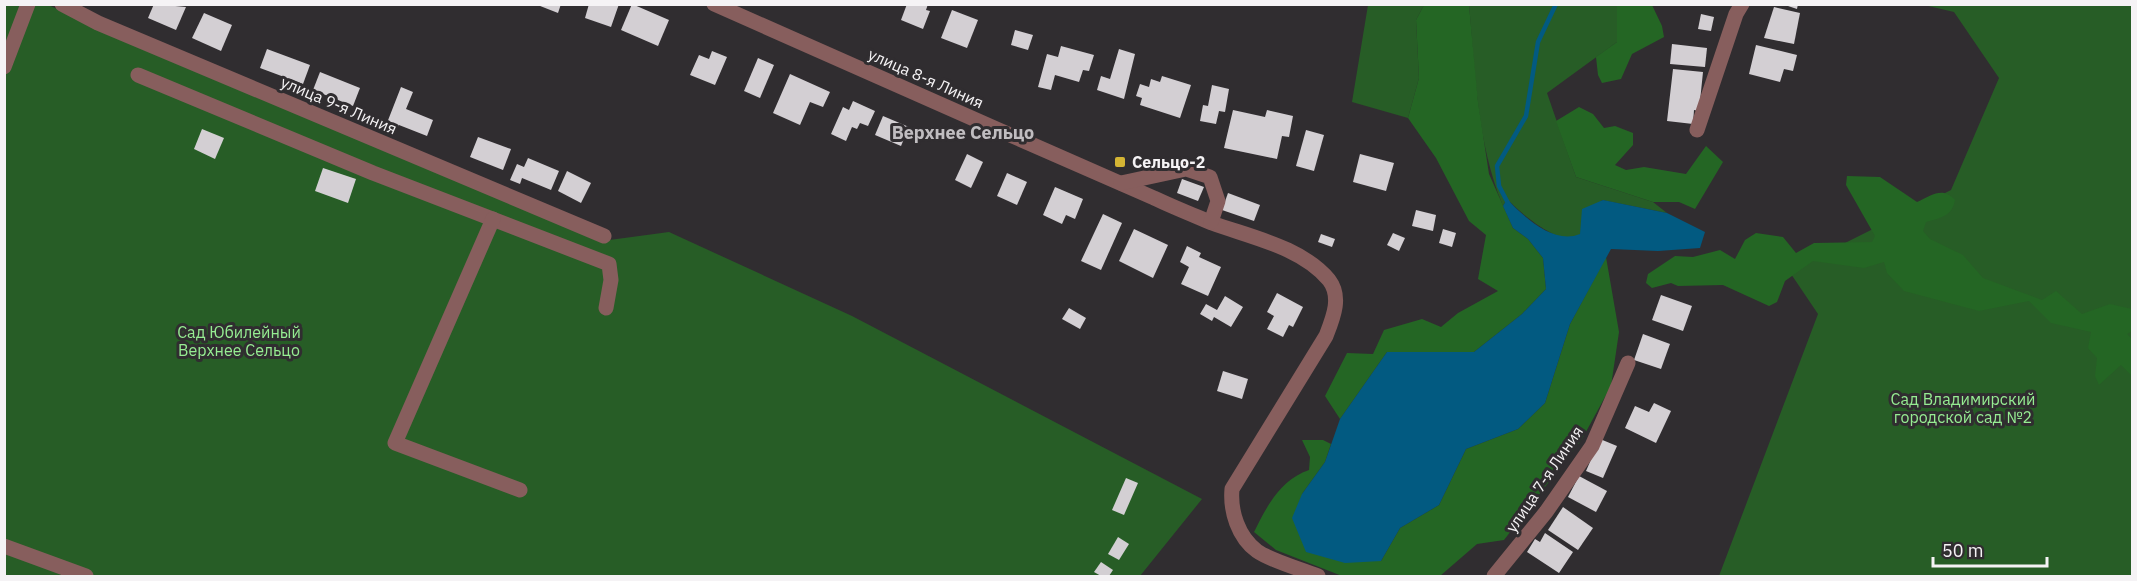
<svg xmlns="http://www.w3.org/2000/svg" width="2137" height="581" viewBox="0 0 2137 581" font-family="'IBM Plex Sans',sans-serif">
<rect width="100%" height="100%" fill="#302d30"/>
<!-- green -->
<g fill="#275d26">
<polygon points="4,5 48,5 602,241 669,232 852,316 1202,499 1140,576 5,576"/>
<polygon points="1368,5 1424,5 1416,20 1419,78 1408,118 1352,102"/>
<path d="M1469,5H1617V42L1547,93L1576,177L1653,202L1667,213L1602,200C1596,210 1588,228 1579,235C1559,248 1520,212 1507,199L1503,206C1477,143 1475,72 1469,5Z"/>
<polygon points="1924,5 2132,5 2132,576 1719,576 1818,314 1789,271 1951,190 1999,78 1954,12"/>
</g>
<!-- forest -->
<g fill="#246624">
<polygon points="1424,5 1469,5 1478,102 1489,174 1513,228 1528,239 1543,258 1546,289 1522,314 1474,352 1387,352 1340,419 1325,396 1347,353 1373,354 1384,330 1422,319 1441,327 1458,313 1498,291 1478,279 1486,235 1469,221 1436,158 1408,118 1419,78 1416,20"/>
<polygon points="1617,5 1652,5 1662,26 1664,37 1632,54 1621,79 1602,83 1598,75 1596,57 1617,42"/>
<polygon points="1579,107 1593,114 1604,128 1615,126 1633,133 1633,145 1615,165 1626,170 1644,167 1686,174 1706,146 1723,162 1695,209 1679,202 1653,202 1576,177 1556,121"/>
<path d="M1847,176L1880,177L1917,202C1932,195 1943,186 1955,200C1952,216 1941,218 1926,222L1923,231L1930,239L1963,255L1983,278L2042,300L2056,291L2082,314L2110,304L2132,309V331L2127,334L2132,339V376L2121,365L2099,385L2095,376L2097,358L2088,348L2091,332L2051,323L2029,301L1979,311L1904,291L1887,273L1884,262L1864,268L1813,261L1785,281L1777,302L1769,306L1723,285L1678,286L1671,283L1652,288L1646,283L1648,274L1675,256L1693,257L1720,250L1735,259L1745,240L1756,233L1783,237L1796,253L1814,243L1872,242L1875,236L1846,185Z"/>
<path d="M1606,257L1619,332L1611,386L1582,439L1504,540L1477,544L1440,576H1342L1276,550L1254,532C1267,506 1280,480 1309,470L1310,457L1302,440H1323L1331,444L1325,462L1302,494L1381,561L1400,528L1439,505L1466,449L1518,429L1545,403L1570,324Z"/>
</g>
<!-- water -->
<path fill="#025a81" d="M1507,199C1524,217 1554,245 1580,234L1582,209L1603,200L1667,213L1705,232L1700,248L1658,251L1611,249L1570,324L1545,403L1518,429L1466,449L1439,505L1400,528L1381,561L1345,563L1306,552L1292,518L1302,494L1325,462L1340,419L1387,352H1474L1522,314L1546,289L1543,258L1528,239L1513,228L1503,206Z"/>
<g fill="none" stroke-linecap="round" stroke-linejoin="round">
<!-- stream -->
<polyline stroke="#025a81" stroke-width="4.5" points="1508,203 1499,186 1497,166 1526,116 1538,42 1556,4"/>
</g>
<!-- building -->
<g fill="#d3cfd3">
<polygon points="154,4 186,7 176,30 148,18"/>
<polygon points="535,4 561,4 558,13"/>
<polygon points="589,4 619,4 611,27 585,18"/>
<polygon points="632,4 669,20 658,46 621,30"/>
<polygon points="907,4 928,4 926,10 930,11 923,29 901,20"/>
<polygon points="1782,4 1798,4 1797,9"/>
<polygon points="1774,7 1800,13 1794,44 1764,38"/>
<polygon points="952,10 978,20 967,48 941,38"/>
<polygon points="204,13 232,25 221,51 192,38"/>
<polygon points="1701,14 1714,17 1711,31 1698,29"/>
<polygon points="1015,30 1033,35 1028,50 1011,45"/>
<polygon points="1672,44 1707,48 1705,67 1670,64"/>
<polygon points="1756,45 1797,55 1793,71 1784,69 1780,82 1749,74"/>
<polygon points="1061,46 1094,55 1089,71 1083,70 1079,82 1055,75 1051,90 1038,87 1047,54 1058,57"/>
<polygon points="267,49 310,65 303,84 260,68"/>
<polygon points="1119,49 1135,54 1124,99 1097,90 1101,76 1110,79"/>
<polygon points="712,51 727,57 715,85 690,75 699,55 709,59"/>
<polygon points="758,58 774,65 760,98 744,91"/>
<polygon points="1673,69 1703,72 1699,111 1694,110 1693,124 1667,121"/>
<polygon points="320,72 360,88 353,106 313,90"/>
<polygon points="790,74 830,92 823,107 810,102 800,125 773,113"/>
<polygon points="1162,76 1191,85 1180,118 1140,105 1142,98 1136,96 1140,84 1149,87 1151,79 1160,82"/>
<polygon points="1212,85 1229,89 1225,112 1219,111 1216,124 1200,121 1203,105 1208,106"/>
<polygon points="401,87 413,92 406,109 433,120 427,136 399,125 396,132 385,128"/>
<polygon points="853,101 875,111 868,126 860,123 857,129 852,127 846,141 831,134 843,107 849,110"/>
<polygon points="1233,110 1265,117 1267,110 1293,116 1289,137 1282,136 1277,159 1224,148"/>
<polygon points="883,116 909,127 901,146 875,135"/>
<polygon points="202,129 224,138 215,159 194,149"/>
<polygon points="1306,130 1324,135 1314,171 1296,166"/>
<polygon points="478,137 511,149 503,170 470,157"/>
<polygon points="967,154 983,162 971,188 955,180"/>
<polygon points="1360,154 1394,163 1386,191 1353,182"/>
<polygon points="528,158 559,171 551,190 522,178 520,184 510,180 517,164 524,167"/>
<polygon points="323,168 356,179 348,203 315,191"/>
<polygon points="567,171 591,183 581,203 558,191"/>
<polygon points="1007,173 1027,182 1017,205 997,196"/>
<polygon points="1182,179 1204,187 1198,201 1177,193"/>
<polygon points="1055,187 1083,199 1075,219 1066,215 1062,224 1043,215"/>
<polygon points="1228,193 1260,205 1254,221 1222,210"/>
<polygon points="1416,210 1436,215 1433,231 1412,226"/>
<polygon points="1103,214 1122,223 1101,270 1081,261"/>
<polygon points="1134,229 1168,245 1153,278 1119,261"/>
<polygon points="1443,229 1456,233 1452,247 1439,243"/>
<polygon points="1393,233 1405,238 1399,251 1387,245"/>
<polygon points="1321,234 1335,239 1332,247 1318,242"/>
<polygon points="1187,246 1201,253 1199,257 1221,267 1208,296 1181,284 1189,267 1180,262"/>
<polygon points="1277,293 1303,307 1293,327 1289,325 1283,337 1267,329 1274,316 1267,312"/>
<polygon points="1661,295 1692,306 1683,331 1652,320"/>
<polygon points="1225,296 1243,307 1231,327 1214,317 1212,321 1200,314 1206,304 1217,310"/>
<polygon points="1069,308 1086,318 1080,329 1062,319"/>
<polygon points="1643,334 1670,344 1661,369 1634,360"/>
<polygon points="1223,371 1248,379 1242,399 1217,391"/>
<polygon points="1654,403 1671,411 1656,443 1625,428 1635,406 1649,412"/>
<polygon points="1600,439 1617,446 1603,478 1586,471"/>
<polygon points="1579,476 1607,491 1596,512 1568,497"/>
<polygon points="1126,478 1138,483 1124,515 1112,510"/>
<polygon points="1563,507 1593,528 1578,550 1548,530"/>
<polygon points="1545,533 1573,552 1559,573 1527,552 1535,539 1540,542"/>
<polygon points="1118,537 1129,544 1119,560 1108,554"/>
<polygon points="1101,562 1113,570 1109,576 1101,576 1094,572"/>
</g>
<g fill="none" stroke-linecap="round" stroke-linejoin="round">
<!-- minor -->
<g stroke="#875e5d" stroke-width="15">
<polyline points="62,4 98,23 604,236"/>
<path d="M714,4C861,69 1007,134 1154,198C1173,207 1193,215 1212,223C1250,237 1302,247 1329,280C1342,297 1333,318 1326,336L1232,489C1230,511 1238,537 1257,551C1271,561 1301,569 1318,576"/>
<polyline points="4,67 28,4"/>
<polyline points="138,75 373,173 609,264 611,280 606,308"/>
<polyline points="1697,130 1736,14 1742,4"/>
<polyline points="1121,183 1186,169 1210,177 1218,201 1211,222"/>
<polyline points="493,219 395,443 520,490"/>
<polyline points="4,546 86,576"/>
<polyline points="1494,576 1546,512 1592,446 1628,363"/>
</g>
</g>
<!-- markers -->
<rect fill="#d5b534" stroke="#302d30" stroke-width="2" x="1114" y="156" width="12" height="12" rx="3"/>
<g text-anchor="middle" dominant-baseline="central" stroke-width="6" stroke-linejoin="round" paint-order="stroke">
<!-- street labels -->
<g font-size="16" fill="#f5f3f5" stroke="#302d30">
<text transform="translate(926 78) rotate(24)">улица 8-я Линия</text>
<text transform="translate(339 105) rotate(23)">улица 9-я Линия</text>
<text transform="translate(1544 479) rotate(-56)">улица 7-я Линия</text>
</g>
<!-- poi labels -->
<g font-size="16" font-weight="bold" fill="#f5f3f5" stroke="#302d30" text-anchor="start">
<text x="1132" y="162">Сельцо-2</text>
</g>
<!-- park labels -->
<g font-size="16" fill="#96ed92" stroke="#302d30">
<text x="239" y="332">Сад Юбилейный<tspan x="239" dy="18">Верхнее Сельцо</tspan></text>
<text x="1963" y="399">Сад Владимирский<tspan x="1963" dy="18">городской сад №2</tspan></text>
</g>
<!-- neighbourhood labels -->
<g font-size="18" font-weight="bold" fill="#c0bdc0" stroke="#302d30">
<text x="963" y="132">Верхнее Сельцо</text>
</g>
</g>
<!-- border -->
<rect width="2137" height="581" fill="none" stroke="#f5f3f5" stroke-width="12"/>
<!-- scale -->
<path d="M1933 557v9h114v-9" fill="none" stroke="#f5f3f5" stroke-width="3"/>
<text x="1942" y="557" font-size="18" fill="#f5f3f5" stroke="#302d30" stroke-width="4.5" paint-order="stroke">50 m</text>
</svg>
